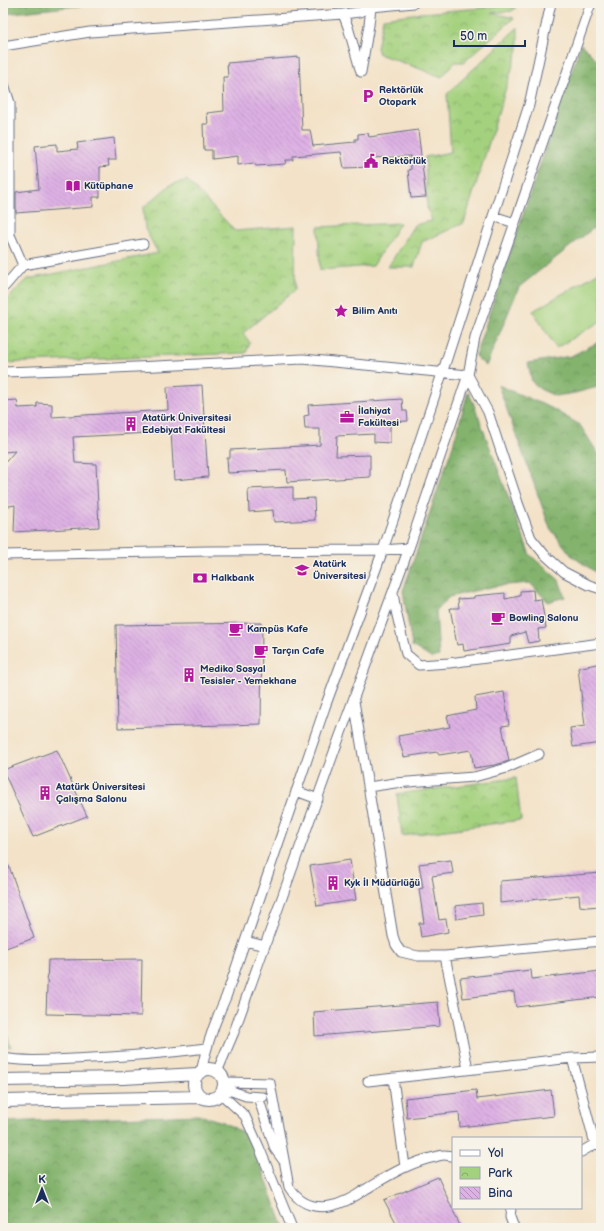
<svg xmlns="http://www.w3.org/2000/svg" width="604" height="1231" viewBox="0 0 604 1231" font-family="'Balsamiq Sans',sans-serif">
<defs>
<pattern id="grass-tufts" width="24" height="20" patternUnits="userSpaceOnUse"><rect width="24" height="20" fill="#a4d17e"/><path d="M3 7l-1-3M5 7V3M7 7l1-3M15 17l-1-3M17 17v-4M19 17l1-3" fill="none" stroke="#85aa6a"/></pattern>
<pattern id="forest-crowns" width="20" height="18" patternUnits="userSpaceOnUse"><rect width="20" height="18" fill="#83b36d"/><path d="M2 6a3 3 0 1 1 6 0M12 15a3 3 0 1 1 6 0" fill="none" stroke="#6a925d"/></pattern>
<pattern id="park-crowns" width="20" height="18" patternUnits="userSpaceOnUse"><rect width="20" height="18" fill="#a4d17e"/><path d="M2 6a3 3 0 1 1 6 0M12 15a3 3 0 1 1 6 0" fill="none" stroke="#85aa6a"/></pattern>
<pattern id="building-back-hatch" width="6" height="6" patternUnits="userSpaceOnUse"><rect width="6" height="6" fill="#deb1e4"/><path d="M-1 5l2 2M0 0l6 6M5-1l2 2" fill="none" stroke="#b390bc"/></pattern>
</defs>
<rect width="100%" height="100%" fill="#f7f3e8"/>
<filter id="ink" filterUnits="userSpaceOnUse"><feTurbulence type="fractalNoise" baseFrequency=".025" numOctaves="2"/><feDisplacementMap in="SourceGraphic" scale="8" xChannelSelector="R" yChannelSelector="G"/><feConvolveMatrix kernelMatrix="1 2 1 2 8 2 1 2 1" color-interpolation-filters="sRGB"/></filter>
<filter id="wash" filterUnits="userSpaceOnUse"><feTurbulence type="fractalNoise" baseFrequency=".012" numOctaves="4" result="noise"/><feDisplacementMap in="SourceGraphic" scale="16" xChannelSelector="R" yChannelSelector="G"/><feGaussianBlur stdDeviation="0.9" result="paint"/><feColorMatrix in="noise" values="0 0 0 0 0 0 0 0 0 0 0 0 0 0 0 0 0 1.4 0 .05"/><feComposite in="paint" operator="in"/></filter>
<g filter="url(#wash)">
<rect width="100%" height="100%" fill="#f3e2c7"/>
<!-- grass -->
<path fill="url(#grass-tufts)" stroke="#60806e" d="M400 223 373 266 320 270 318 227Z"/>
<!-- forest -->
<path fill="url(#forest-crowns)" stroke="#4f7166" d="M3 3H96L95 4 3 14Z
M581 44 601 64V222L519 287 486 366 475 356Z
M601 341V386L575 393 555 396 540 389 532 382 528 363 571 356Z
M498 385 551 408 580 425 599 455 601 458V576L572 556 550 528Z
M468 392 473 402 530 555 559 580 565 597 548 602 530 583 495 586 449 597 436 611 439 656 431 658 412 646 403 591 453 445Z
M3 1020 11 1047 3 1046Z
M199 1115 223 1122 242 1132 255 1150 284 1228H3V1122Z"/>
<!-- park -->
<path fill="url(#park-crowns)" stroke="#60806e" d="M505 6 516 8 512 11 492 13 514 18 464 62H455L442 77 379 54 377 48 383 18 421 13Z
M518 27V49L464 223 422 242 414 267H388L414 225 432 221 427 208 425 157 451 152 447 94Z
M187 180 235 231 296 226 295 290 243 333 250 343 246 353 4 363 5 301 28 279 158 253 145 229 143 208 170 185Z
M516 778 521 820 402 836 397 794Z"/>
<!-- garden -->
<path fill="#a4d17e" stroke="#60806e" d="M601 271V321L556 348 533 311Z"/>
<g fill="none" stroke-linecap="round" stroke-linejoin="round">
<!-- canal -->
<path stroke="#7cb5ec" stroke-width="10" d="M600 28 601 29"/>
</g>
<g id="blocks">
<!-- building -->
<path fill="url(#building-back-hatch)" d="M299 57 302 130H310L313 146 355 142V139H358V134L368 133 369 137 418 130 426 197 411 198 408 170 411 169 410 156 372 158V167L344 168 341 152 293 156V160H286L285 164 256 166 254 163 238 165V156L212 159V150H204L203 124H208L207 113 224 111 223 77H228L227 63Z
M114 138 116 160H108L109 166 100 167V197H93V207L16 213V192L39 189 35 146 57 144V151L78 149 77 143Z
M202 385 208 477 174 480 171 432 73 437 75 463 96 464 99 527 14 532 15 505 3 507V465L15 451 3 452V401L17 400 18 408 37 407V403L52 404V417L168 410 167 387Z
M402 399 403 411H407L408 421 390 422V443L374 442V434L337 436 336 456 370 455V477L287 482 286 470 228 473 227 458H230V450L320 445V429H305L304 416 309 415 308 405Z
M293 487V499L314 498 315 520 274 522 273 510 249 512 248 489Z
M533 590 534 600 541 599 546 628 538 629 539 641 528 643 525 632 511 636V644L464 651 463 644 457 645 450 608H459L458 599 474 598V596L505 593V599L520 596V591Z
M262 623 261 724 118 728 116 625Z
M601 663V743L573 747 570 728 585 726 578 668Z
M504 692 509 725 502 726 509 761 495 765 474 768 471 750 439 755 437 752 404 757 398 736 450 727 447 716 476 710 475 697Z
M57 750 87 816 33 837 3 770Z
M350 860 356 900 317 906 310 866Z
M451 860 453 873 432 876 439 920 446 919 448 932 421 937 419 923H424L419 889 423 888 419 864Z
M9 866 34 938 3 949V868Z
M601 873V893H599L601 906 587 907 580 906 579 895 500 903V881Z
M482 903 483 915 456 919 455 906Z
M142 959 141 1016 46 1014 48 960Z
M531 970 532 979 601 971V997L516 1007 514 992 463 998 460 978Z
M438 1002 440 1026 315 1036 314 1012Z
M476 1090 477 1099 551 1090 554 1116 460 1127 459 1112 407 1118 405 1098Z
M438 1177 461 1228H399L384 1200Z"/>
</g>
</g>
<g filter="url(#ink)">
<use href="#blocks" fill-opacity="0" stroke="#676e83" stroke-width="1"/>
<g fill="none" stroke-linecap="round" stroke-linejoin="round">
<defs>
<path id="street" d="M343 14 348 27 360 69
M3 46 90 32 343 14 360 12 371 7 386 3
M361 72 369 25 371 7 414 3
M3 81 10 103V235L23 265
M493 216 515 223
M3 286H5L23 265 143 244
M3 372 94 369 303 359 468 375 488 412 518 503 531 538 544 554 564 572 589 585 601 589
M3 555 208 551 383 550 409 548
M393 593 396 611 406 654 419 665 449 663 601 643
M354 701 393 936 396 945 401 952 418 956H445L601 941
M368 787 395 783 474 777 507 768 539 754
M296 791 318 799
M245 941 265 946
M445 956 468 1069
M3 1058C26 1062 49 1060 73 1059 118 1057 162 1054 206 1048
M572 1058 595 1144
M201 1072C207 1043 214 1023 226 997L325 707 383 550 438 386 529 105 551 3
M217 1072 234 1032 334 752 409 548 468 375 475 338 591 3
M393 1078 405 1167
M368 1081 572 1058 601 1057
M223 1082 270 1083 289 1187C298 1202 312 1209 330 1206 342 1204 356 1196 366 1189 388 1176 410 1162 435 1157 438 1156 441 1155 444 1155 447 1155 450 1156 453 1156
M223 1088 246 1096 263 1097
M220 1093 245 1116 259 1147 292 1228
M258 1097 275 1149 283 1160
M581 1152 595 1144 600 1145
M511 1208 510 1217 514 1228"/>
<path id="secondary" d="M194 1084a15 15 0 1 1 30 0a15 15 0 1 1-30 0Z
M3 1080 123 1078 198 1074
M3 1101 201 1097"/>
</defs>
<!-- street casing -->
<use href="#street" stroke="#676e83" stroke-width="11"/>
<!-- secondary casing -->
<use href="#secondary" stroke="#676e83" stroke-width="14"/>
<!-- street -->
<use href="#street" stroke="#fff" stroke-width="9"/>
<!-- secondary -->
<use href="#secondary" stroke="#fff" stroke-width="12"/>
</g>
</g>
<!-- icons -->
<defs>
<symbol id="parking-bare" viewBox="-9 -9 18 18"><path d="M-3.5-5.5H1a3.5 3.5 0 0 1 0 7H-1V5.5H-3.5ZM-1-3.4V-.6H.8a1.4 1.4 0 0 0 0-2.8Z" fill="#b5179e" stroke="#f7f3e8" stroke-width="2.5" paint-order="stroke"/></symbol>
<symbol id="civic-bare" viewBox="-9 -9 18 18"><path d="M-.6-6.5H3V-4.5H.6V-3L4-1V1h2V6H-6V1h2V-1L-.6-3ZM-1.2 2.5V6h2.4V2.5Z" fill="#b5179e" stroke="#f7f3e8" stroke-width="2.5" paint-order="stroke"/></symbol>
<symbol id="library-bare" viewBox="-9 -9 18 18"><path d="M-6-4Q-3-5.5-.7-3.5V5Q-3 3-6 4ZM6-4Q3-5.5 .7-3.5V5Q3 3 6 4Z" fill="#b5179e" stroke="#f7f3e8" stroke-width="2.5" paint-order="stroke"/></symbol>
<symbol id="sight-bare" viewBox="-9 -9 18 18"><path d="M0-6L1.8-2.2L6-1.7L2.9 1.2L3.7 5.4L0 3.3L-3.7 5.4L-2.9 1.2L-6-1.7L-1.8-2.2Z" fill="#b5179e" stroke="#f7f3e8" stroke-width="2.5" paint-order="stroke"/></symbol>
<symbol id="office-bare" viewBox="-9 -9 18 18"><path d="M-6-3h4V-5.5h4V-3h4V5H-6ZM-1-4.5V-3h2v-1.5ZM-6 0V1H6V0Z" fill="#b5179e" stroke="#f7f3e8" stroke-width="2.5" paint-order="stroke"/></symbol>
<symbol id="building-bare" viewBox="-9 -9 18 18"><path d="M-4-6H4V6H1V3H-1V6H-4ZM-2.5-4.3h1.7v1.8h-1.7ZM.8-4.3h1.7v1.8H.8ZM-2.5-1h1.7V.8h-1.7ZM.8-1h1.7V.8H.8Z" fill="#b5179e" stroke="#f7f3e8" stroke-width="2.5" paint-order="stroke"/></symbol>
<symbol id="university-bare" viewBox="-9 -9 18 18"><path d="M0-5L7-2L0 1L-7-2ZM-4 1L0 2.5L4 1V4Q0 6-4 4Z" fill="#b5179e" stroke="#f7f3e8" stroke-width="2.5" paint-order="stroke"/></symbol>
<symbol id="bank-bare" viewBox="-9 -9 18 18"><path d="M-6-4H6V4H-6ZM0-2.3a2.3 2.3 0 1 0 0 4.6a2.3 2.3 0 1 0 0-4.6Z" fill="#b5179e" stroke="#f7f3e8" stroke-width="2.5" paint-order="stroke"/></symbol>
<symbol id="cafe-bare" viewBox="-9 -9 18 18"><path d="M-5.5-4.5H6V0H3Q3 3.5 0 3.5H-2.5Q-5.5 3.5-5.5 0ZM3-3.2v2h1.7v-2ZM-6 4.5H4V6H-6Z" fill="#b5179e" stroke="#f7f3e8" stroke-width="2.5" paint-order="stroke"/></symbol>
</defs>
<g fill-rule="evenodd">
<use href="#parking-bare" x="358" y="86" width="20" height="20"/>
<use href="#civic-bare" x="361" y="151" width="20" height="20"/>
<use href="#library-bare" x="63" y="176" width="20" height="20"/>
<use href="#sight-bare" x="331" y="301" width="20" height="20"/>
<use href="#office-bare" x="337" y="407" width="20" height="20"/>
<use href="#building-bare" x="121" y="414" width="20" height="20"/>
<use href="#university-bare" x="292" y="560" width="20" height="20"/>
<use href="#bank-bare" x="190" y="568" width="20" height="20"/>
<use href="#cafe-bare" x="488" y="608" width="20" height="20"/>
<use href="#cafe-bare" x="226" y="619" width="20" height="20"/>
<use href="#cafe-bare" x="251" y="641" width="20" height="20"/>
<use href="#building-bare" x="179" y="665" width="20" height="20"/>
<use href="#building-bare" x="35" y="783" width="20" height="20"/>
<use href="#building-bare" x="323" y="873" width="20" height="20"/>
</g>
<g text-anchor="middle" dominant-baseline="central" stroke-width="3" stroke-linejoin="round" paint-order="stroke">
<!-- poi labels -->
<g font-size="10" font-weight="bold" fill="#1b2f5e" stroke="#f7f3e8" text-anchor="start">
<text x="379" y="90">Rektörlük<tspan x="379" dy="12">Otopark</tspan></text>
<text x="382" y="161">Rektörlük</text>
<text x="84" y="186">Kütüphane</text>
<text x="352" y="311">Bilim Anıtı</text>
<text x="358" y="411">İlahiyat<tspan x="358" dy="12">Fakültesi</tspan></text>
<text x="142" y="418">Atatürk Üniversitesi<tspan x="142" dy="12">Edebiyat Fakültesi</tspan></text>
<text x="313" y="564">Atatürk<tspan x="313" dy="12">Üniversitesi</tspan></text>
<text x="211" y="578">Halkbank</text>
<text x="509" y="618">Bowling Salonu</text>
<text x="247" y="629">Kampüs Kafe</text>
<text x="272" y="651">Tarçın Cafe</text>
<text x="200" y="669">Mediko Sosyal<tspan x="200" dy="12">Tesisler - Yemekhane</tspan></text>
<text x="56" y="787">Atatürk Üniversitesi<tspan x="56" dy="12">Çalışma Salonu</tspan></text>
<text x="344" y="883">Kyk İl Müdürlüğü</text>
</g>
</g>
<!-- margin -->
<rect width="604" height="1231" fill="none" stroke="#f7f3e8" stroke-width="16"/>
<!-- legend -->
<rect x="452" y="1137" width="130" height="72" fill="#f7f3e8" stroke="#9fa5b1"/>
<rect x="460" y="1150" width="20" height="6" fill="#ffffff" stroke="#9fa5b1"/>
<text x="488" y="1157" font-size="12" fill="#1b2f5e">Yol</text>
<rect x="460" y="1167" width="20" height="12" fill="url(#park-crowns)" stroke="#9fa5b1"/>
<text x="488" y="1177" font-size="12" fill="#1b2f5e">Park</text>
<rect x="460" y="1187" width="20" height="12" fill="url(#building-back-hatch)" stroke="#9fa5b1"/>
<text x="488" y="1197" font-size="12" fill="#1b2f5e">Bina</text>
<!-- north arrow -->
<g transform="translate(42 1189)" stroke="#f7f3e8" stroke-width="3" paint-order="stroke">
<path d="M0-3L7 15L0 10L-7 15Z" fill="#1b2f5e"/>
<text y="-6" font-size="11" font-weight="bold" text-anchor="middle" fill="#1b2f5e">K</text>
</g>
<!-- scale -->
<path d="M454 40v6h71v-6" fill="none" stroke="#1b2f5e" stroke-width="2"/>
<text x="460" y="40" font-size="12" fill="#1b2f5e" stroke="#f7f3e8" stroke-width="3" paint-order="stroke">50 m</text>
</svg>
